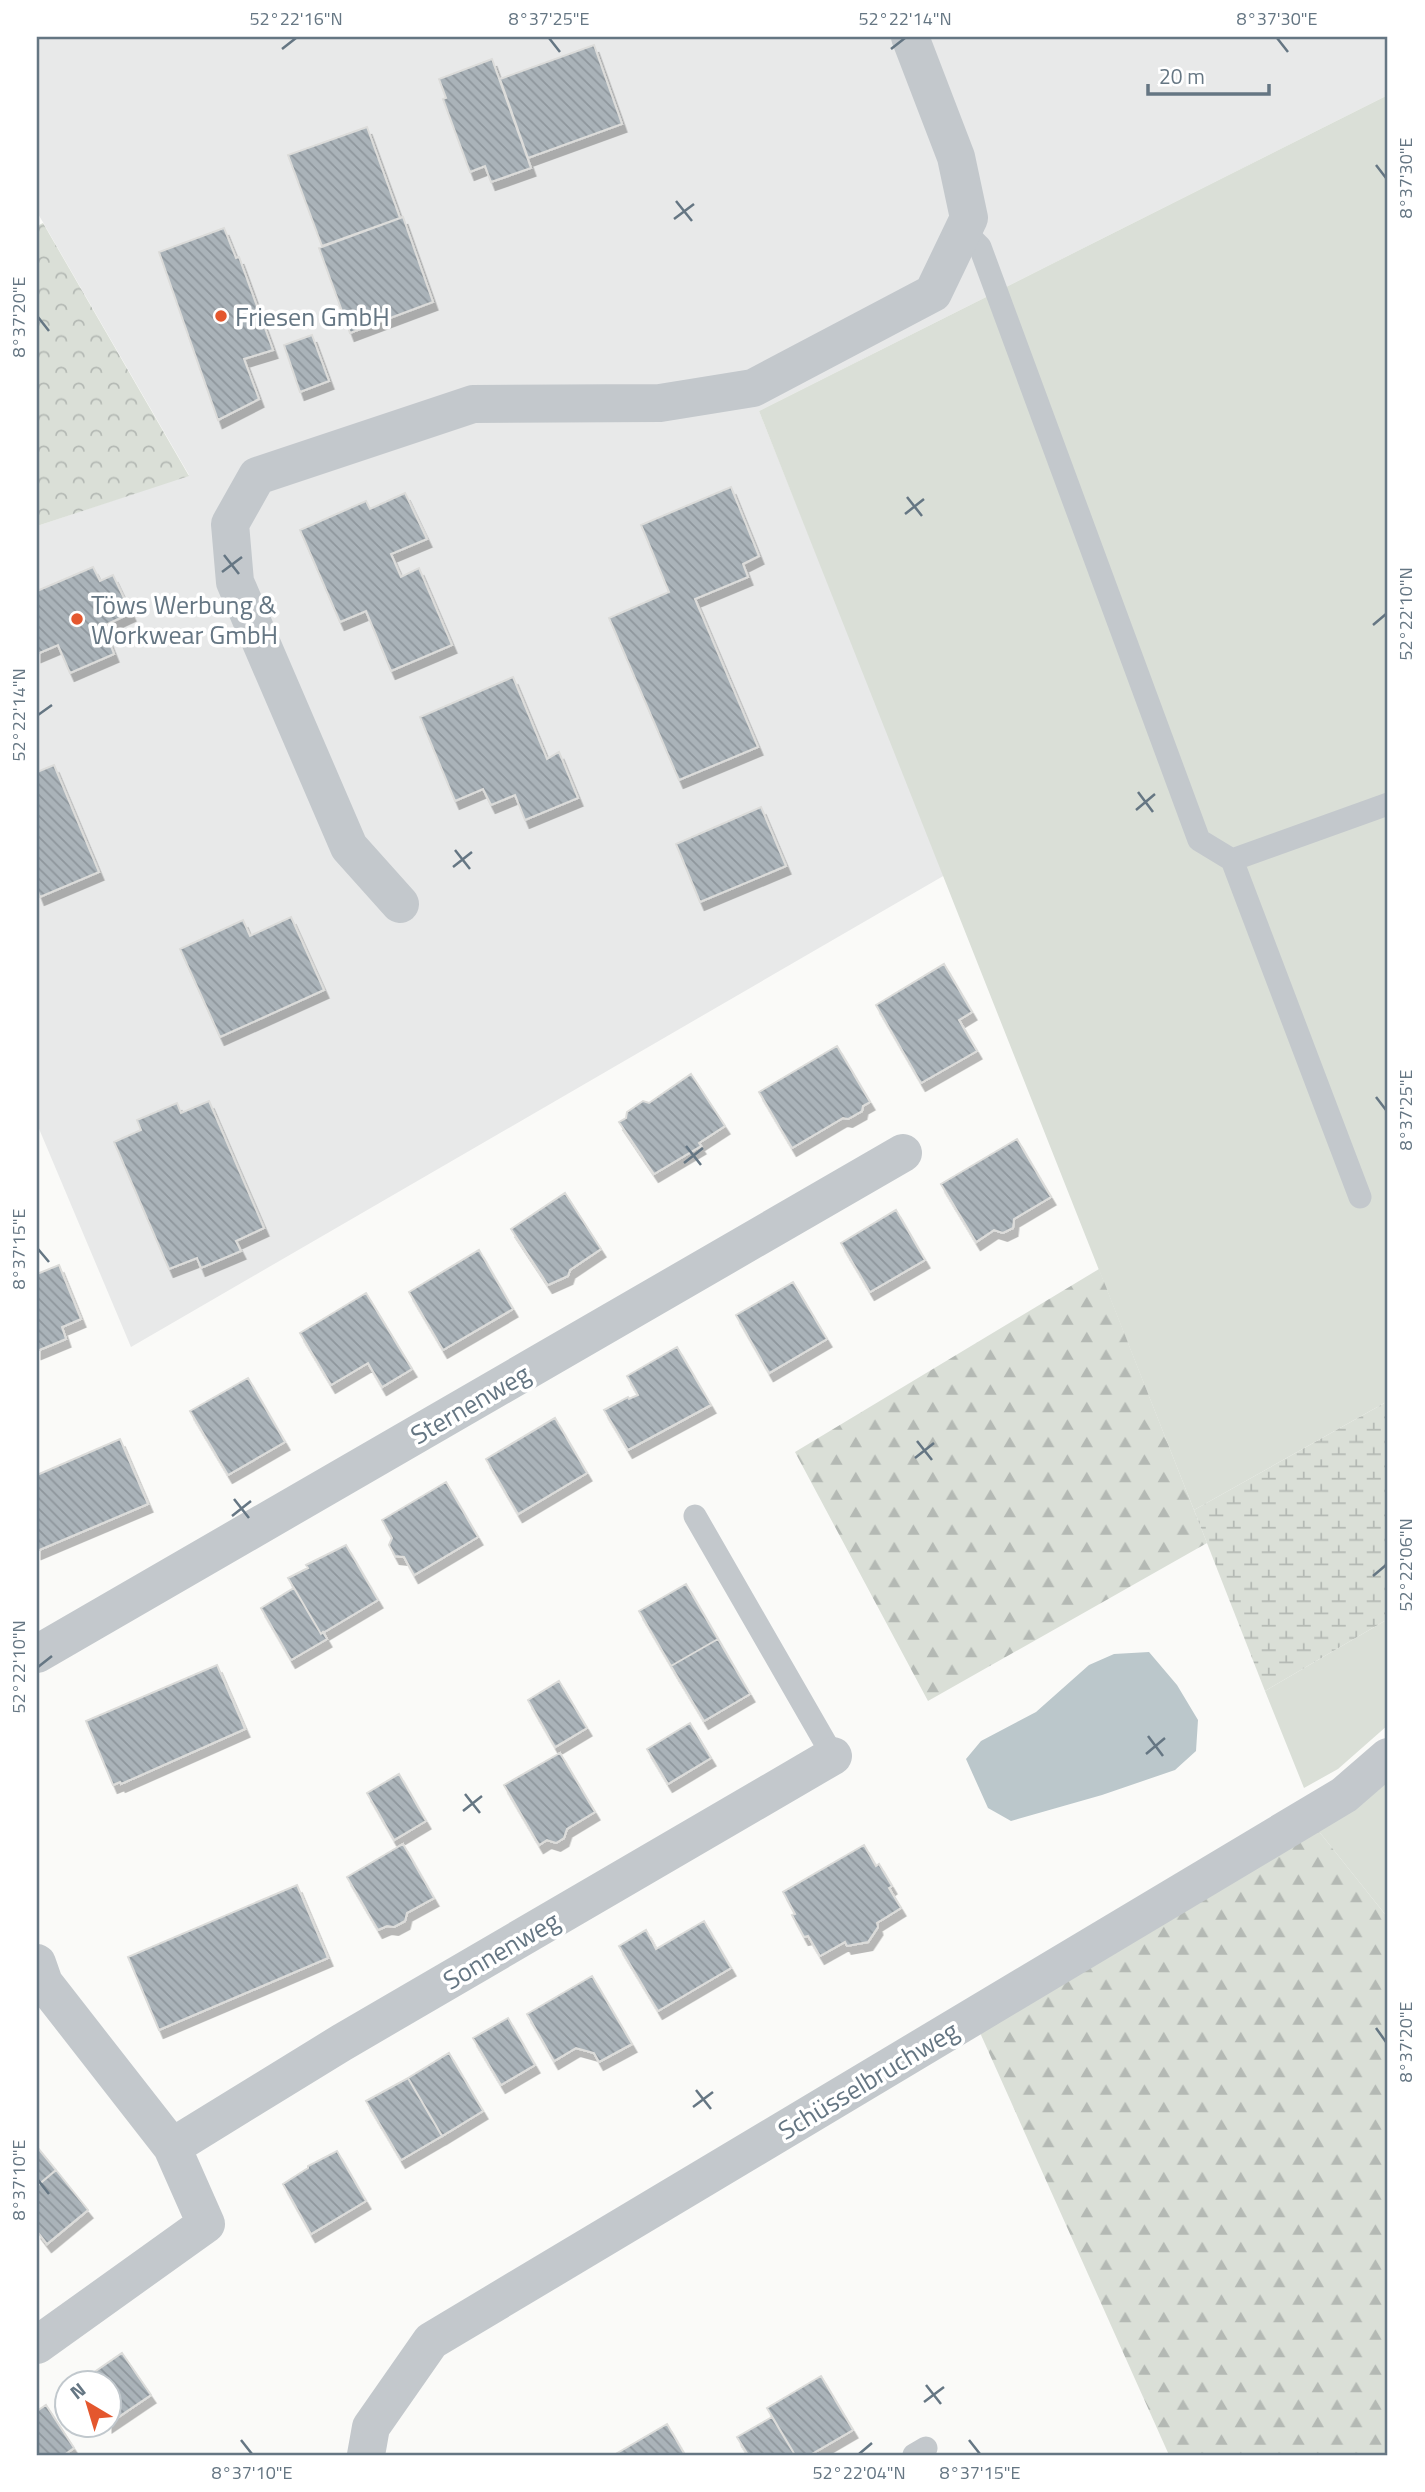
<svg xmlns="http://www.w3.org/2000/svg" width="1425" height="2492" viewBox="0 0 1425 2492" font-family="'Titillium Web',sans-serif">
<defs>
<pattern id="forest-firs" width="22" height="20" patternUnits="userSpaceOnUse" patternTransform="scale(1.75)"><rect width="22" height="20" fill="#dadfd7"/><path d="M5 1l3.5 6h-7zM16 11l3.5 6h-7z" fill="#b4b9b4"/></pattern>
<pattern id="wetland-marsh" width="20" height="14" patternUnits="userSpaceOnUse" patternTransform="scale(1.75)"><rect width="20" height="14" fill="#dadfd7"/><path d="M1 5h8M5 5V1M11 12h8M15 12V8" fill="none" stroke="#b4b9b4"/></pattern>
<pattern id="park-crowns" width="20" height="18" patternUnits="userSpaceOnUse" patternTransform="scale(1.75)"><rect width="20" height="18" fill="#dadfd7"/><path d="M2 6a3 3 0 1 1 6 0M12 15a3 3 0 1 1 6 0" fill="none" stroke="#b4b9b4"/></pattern>
<pattern id="building-back-hatch" width="6" height="6" patternUnits="userSpaceOnUse" patternTransform="scale(1.75)"><rect width="6" height="6" fill="#aab3b9"/><path d="M-1 5l2 2M0 0l6 6M5-1l2 2" fill="none" stroke="#8e969c"/></pattern>
<filter id="shadow"><feDropShadow dx="4.5" dy="8" stdDeviation="0" flood-color="#0004"/></filter>
</defs>
<rect width="100%" height="100%" fill="#fafaf8"/>
<!-- built -->
<path fill="#e8e9e9" d="M37 37H1388V95L759 411 945 875 131 1347 37 1124V526L189 475 37 212Z"/>
<!-- grass -->
<path fill="#dadfd7" d="M1388 95V1401L1194 1510 759 411Z
M1388 1619V1725L1338 1769 1304 1788 1265 1691Z
M1388 1774V1918L1313 1824Z"/>
<!-- forest -->
<path fill="url(#forest-firs)" d="M1099 1269 1207 1543 928 1701 795 1452Z
M1313 1824 1388 1918V2455H1169L977 2026Z"/>
<!-- wetland -->
<path fill="url(#wetland-marsh)" d="M1388 1401V1619L1265 1691 1194 1510Z"/>
<!-- park -->
<path fill="url(#park-crowns)" d="M43 223 189 476 37 526V226Z"/>
<!-- water -->
<path fill="#bbc7cb" d="M1149 1652 1177 1685 1198 1720 1196 1751 1175 1770 1102 1795 1011 1821 988 1808 966 1759 981 1741 1036 1712 1089 1665 1114 1654Z"/>
<!-- building -->
<path fill="url(#building-back-hatch)" stroke="#dcdcda" stroke-width="2" filter="url(#shadow)" d="M594 45 622 124 528 158 500 79Z
M492 59 531 168 491 182 485 166 470 172 443 99 446 98 439 79Z
M367 127 400 218 322 246 288 155Z
M403 217 433 302 350 333 319 248Z
M224 228 236 258 239 257 273 350 244 359 259 399 218 420 159 252Z
M312 335 329 381 300 392 284 345Z
M731 487 759 556 743 564 748 577 695 599 758 747 679 780 609 618 669 592 641 525Z
M405 493 427 539 391 554 401 577 419 568 452 645 391 671 366 611 340 622 300 530 366 501 370 509Z
M93 567 100 581 113 575 131 613 103 626 114 654 70 673 58 645 37 654V591Z
M513 677 547 759 559 752 578 798 525 820 515 795 491 805 483 789 455 801 420 717Z
M54 765 99 872 40 897 37 889V772Z
M761 807 786 866 700 902 676 844Z
M291 917 324 990 220 1037 180 949 243 920 250 936Z
M944 964 972 1012 959 1020 977 1051 921 1083 876 1005Z
M837 1046 870 1102 863 1106 862 1111 848 1119 843 1118 792 1148 759 1092Z
M691 1074 725 1126 699 1143 701 1146 654 1174 619 1122 626 1118 627 1112 643 1101 649 1103Z
M209 1101 264 1228 236 1241 241 1251 201 1268 197 1258 169 1269 114 1142 141 1130 137 1120 177 1103 181 1113Z
M1017 1139 1051 1197 1014 1219 1013 1228 1003 1233 994 1230 976 1242 941 1184Z
M565 1193 601 1249 570 1270 568 1276 548 1285 511 1229Z
M896 1210 925 1260 870 1292 841 1243Z
M479 1250 513 1309 443 1350 409 1292Z
M59 1265 81 1319 62 1327 66 1339 37 1351V1274Z
M793 1282 827 1339 769 1373 736 1315Z
M366 1293 412 1369 382 1387 368 1363 331 1385 300 1333Z
M677 1347 711 1405 628 1450 604 1410 628 1397 629 1399 638 1395 627 1376Z
M248 1378 285 1442 228 1475 190 1411Z
M555 1418 587 1473 518 1514 486 1459Z
M120 1439 148 1504 37 1551V1475Z
M446 1482 478 1537 414 1575 404 1557 395 1556 389 1545 392 1538 382 1520Z
M346 1545 378 1600 321 1634 288 1578 308 1568 306 1565Z
M686 1584 718 1639 671 1666 639 1611Z
M294 1588 321 1634 323 1632 327 1639 291 1660 261 1608Z
M718 1639 750 1694 704 1721 671 1666Z
M217 1665 245 1729 121 1784 120 1782 113 1785 86 1721Z
M559 1681 587 1728 555 1747 528 1700Z
M690 1723 711 1758 668 1784 647 1749Z
M560 1753 595 1812 567 1829 564 1838 556 1843 547 1840 539 1845 504 1785Z
M399 1774 426 1821 394 1840 367 1793Z
M403 1844 434 1898 407 1913 405 1921 394 1927 387 1926 378 1930 347 1877Z
M864 1845 876 1866 879 1864 892 1886 889 1888 901 1908 877 1923 878 1927 868 1942 847 1946 845 1942 820 1956 808 1936 804 1937 792 1915 795 1914 783 1892Z
M297 1885 328 1958 159 2030 128 1957Z
M704 1921 731 1968 658 2011 619 1946 646 1930 656 1949Z
M592 1976 632 2044 599 2062 594 2053 576 2048 554 2061 527 2014Z
M508 2018 535 2065 501 2085 473 2038Z
M449 2053 483 2111 442 2136 408 2078Z
M408 2078 442 2136 401 2160 366 2101Z
M37 2147 56 2170 37 2186Z
M337 2151 366 2201 311 2234 283 2184 308 2168V2166Z
M56 2170 88 2210 47 2244 37 2231V2186Z
M122 2353 151 2395 108 2424V2384L80 2382Z
M821 2376 853 2430 810 2455H795L767 2408Z
M46 2405 74 2448 64 2455H37V2411Z
M772 2417 795 2455H748L737 2437Z
M667 2424 685 2455H614Z"/>
<g fill="none" stroke-linecap="round" stroke-linejoin="round">
<!-- service -->
<path stroke="#c3c8cc" stroke-width="23" d="M963 230 980 247 1199 840 1232 860 1388 804
M1232 860 1360 1197
M695 1516 833 1756
M914 2455 926 2448"/>
<!-- minor -->
<path stroke="#c3c8cc" stroke-width="38" d="M400 904 349 847 235 582 230 524 257 476 473 404 660 403 753 388 933 293 969 218 956 157 910 37
M37 1654 903 1153
M37 1963 44 1983 172 2147 206 2224 37 2345
M172 2147 341 2043 833 1756
M366 2455 371 2427 431 2341 1344 1795 1388 1757"/>
</g>
<!-- ticks -->
<path fill="none" stroke="#657683" stroke-width="2.5" d="M549 38 560 52M1277 38 1288 52M282 49 296 38M891 49 905 38M1376 165 1386 178M676 201 692 221M674 219 694 204M38 317 49 331M907 497 922 516M905 514 924 499M224 555 239 574M222 572 242 557M1373 625 1386 614M38 715 52 705M1138 792 1153 812M1136 810 1155 794M455 850 470 869M453 867 472 852M1376 1097 1386 1110M686 1146 701 1165M684 1163 703 1148M38 1249 49 1262M917 1441 932 1460M915 1458 934 1443M234 1499 249 1518M232 1516 251 1501M1373 1576 1386 1565M38 1667 52 1656M1148 1736 1163 1756M1146 1754 1165 1738M465 1794 480 1813M463 1811 482 1796M1376 2028 1386 2042M696 2090 711 2109M693 2107 713 2092M38 2180 49 2194M926 2385 941 2404M924 2402 944 2387M241 2440 252 2454M969 2440 980 2454M859 2454 872 2443"/>
<!-- markers -->
<g fill="#e4572e" stroke="#fff" stroke-width="2.5">
<circle cx="221" cy="316" r="7"/>
<circle cx="77" cy="619" r="7"/>
</g>
<g text-anchor="middle" dominant-baseline="central" stroke-width="7" stroke-linejoin="round" paint-order="stroke">
<!-- poi labels -->
<g font-size="26" fill="#657683" stroke="#fff" text-anchor="start">
<text x="235" y="316">Friesen GmbH</text>
<text x="91" y="604">Töws Werbung &amp;<tspan x="91" dy="30">Workwear GmbH</tspan></text>
</g>
<!-- street labels -->
<g font-size="26" fill="#657683" stroke="#fff">
<text transform="translate(470 1404) rotate(-30)">Sternenweg</text>
<text transform="translate(501 1950) rotate(-30)">Sonnenweg</text>
<text transform="translate(868 2080) rotate(-31)">Schüsselbruchweg</text>
</g>
</g>
<!-- border -->
<rect width="1425" height="2492" fill="none" stroke="#ffffff" stroke-width="77"/>
<!-- north arrow -->
<g transform="translate(88 2404) rotate(322)"><circle r="33" fill="#ffffff" stroke="#c1c8cd" stroke-width="2"/>
<path d="M0-5L12 26L0 18L-12 26Z" fill="#e4572e"/>
<text y="-10" font-size="19" font-weight="bold" text-anchor="middle" fill="#657683">N</text>
</g>
<!-- scale -->
<path d="M1148 84v10h121v-10" fill="none" stroke="#657683" stroke-width="3.5"/>
<text x="1159" y="84" font-size="21" fill="#657683" stroke="#ffffff" stroke-width="5" paint-order="stroke">20 m</text>
<rect x="38" y="38" width="1348" height="2416" fill="none" stroke="#657683" stroke-width="2.5"/>
<g font-size="18" text-anchor="middle" fill="#657683">
<text x="296" y="25">52°22'16"N</text>
<text x="549" y="25">8°37'25"E</text>
<text x="905" y="25">52°22'14"N</text>
<text x="1277" y="25">8°37'30"E</text>
<text transform="translate(1406 178) rotate(-90)" y="6">8°37'30"E</text>
<text transform="translate(19 317) rotate(-90)" y="6">8°37'20"E</text>
<text transform="translate(1406 614) rotate(-90)" y="6">52°22'10"N</text>
<text transform="translate(19 715) rotate(-90)" y="6">52°22'14"N</text>
<text transform="translate(1406 1110) rotate(-90)" y="6">8°37'25"E</text>
<text transform="translate(19 1249) rotate(-90)" y="6">8°37'15"E</text>
<text transform="translate(1406 1565) rotate(-90)" y="6">52°22'06"N</text>
<text transform="translate(19 1667) rotate(-90)" y="6">52°22'10"N</text>
<text transform="translate(1406 2042) rotate(-90)" y="6">8°37'20"E</text>
<text transform="translate(19 2180) rotate(-90)" y="6">8°37'10"E</text>
<text x="252" y="2479">8°37'10"E</text>
<text x="859" y="2479">52°22'04"N</text>
<text x="980" y="2479">8°37'15"E</text>
</g>
</svg>
